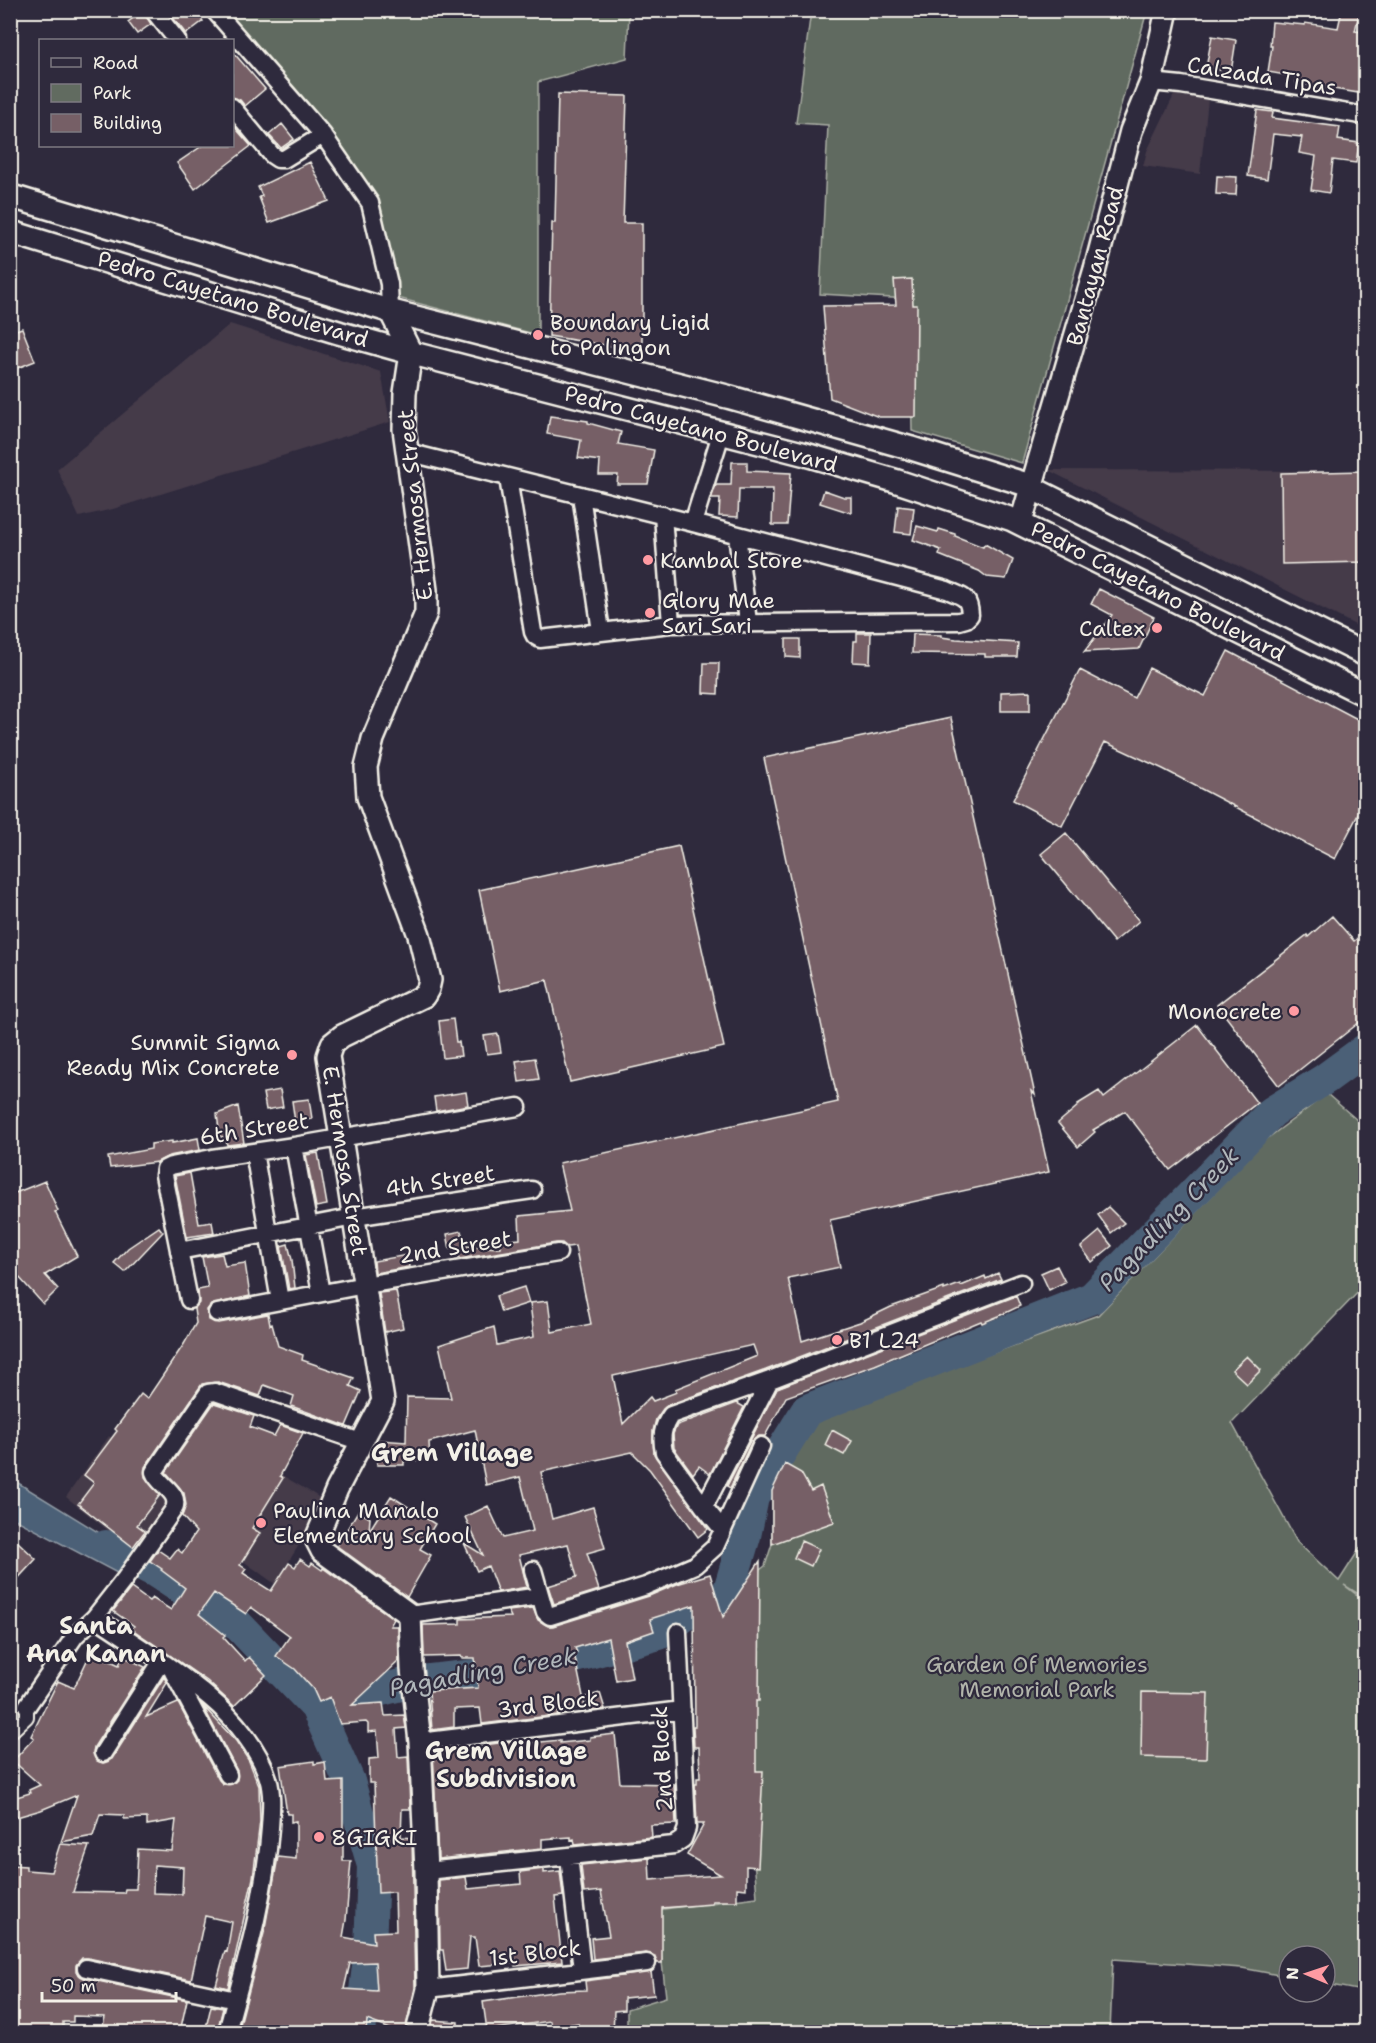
<svg xmlns="http://www.w3.org/2000/svg" width="1376" height="2043" viewBox="0 0 1376 2043" font-family="'Shantell Sans',sans-serif">
<rect width="100%" height="100%" fill="#2f2a3d"/>
<filter id="ink" filterUnits="userSpaceOnUse"><feTurbulence type="fractalNoise" baseFrequency=".0167" numOctaves="2"/><feDisplacementMap in="SourceGraphic" scale="12" xChannelSelector="R" yChannelSelector="G"/><feConvolveMatrix kernelMatrix="1 2 1 2 8 2 1 2 1" color-interpolation-filters="sRGB"/></filter>
<g filter="url(#ink)">
<!-- built -->
<path fill="#443a49" d="M1174 95 1208 100 1200 174 1143 166 1147 151Z
M230 324 381 372 390 422 113 509 79 517 57 469Z
M1048 470 1365 471V630Z
M109 1436 151 1469 170 1500 135 1552 66 1497Z
M250 1456 322 1499 318 1514 275 1584 203 1532Z"/>
<!-- green -->
<path fill="#616b60" stroke="#aaaea4" stroke-width="1.5" d="M223 11H629L627 58 538 82V335L398 298 374 193 301 101Z
M811 11H1147L1022 463 912 431 910 299 820 294 828 125 796 123Z
M1327 1094 1365 1127V1285L1232 1423 1297 1542 1339 1581 1364 1542 1365 1543V1598L1344 1585 1366 1602V1983L1362 1991 1325 1984V1956H1289V1977L1242 1968 1113 1959 1110 2032H627V2009L666 1997 656 1910 757 1897 734 1599 749 1578 765 1566 772 1544V1491L785 1464 821 1415 1098 1315 1264 1141Z"/>
<!-- water -->
<path fill="#4c6077" stroke="#8f9aa4" stroke-width="1.5" d="M10 1478 132 1553 119 1574 11 1517Z"/>
<g fill="none" stroke-linecap="round" stroke-linejoin="round">
<!-- river -->
<path stroke="#4c6077" stroke-width="32" d="M106 1546 156 1572 239 1626 316 1707 349 1781 373 1866 370 1950 360 2032
M316 1707 412 1682 530 1669 659 1634 692 1610 726 1600 745 1536 753 1497 807 1410 1092 1298 1272 1112 1325 1079 1366 1049"/>
</g>
<!-- building -->
<path fill="#765f66" stroke="#f4f1e8" stroke-width="1.5" fill-rule="evenodd" d="M167 10H195L203 21 186 34Z
M1342 10H1360L1355 31 1365 32V94L1296 83 1297 77 1268 72 1272 46H1270L1272 22 1305 25V23L1338 28Z
M143 11 151 24 137 34 128 22Z
M1212 36 1236 40 1231 72 1206 68Z
M232 51 265 89 245 106 240 100 232 97Z
M558 94 627 96 623 223H642V351L549 336 552 223H555Z
M1257 110 1273 112 1272 118 1340 127 1338 140 1359 143 1356 163 1333 160 1329 193 1311 190 1316 156 1299 153 1302 137 1273 134 1267 179 1248 176Z
M232 124 251 146 195 189 177 163 202 146H232Z
M282 124 294 139 281 148 269 135Z
M310 162 329 201 269 223 259 197 262 196 258 187Z
M1217 176 1237 177 1236 195 1216 194Z
M912 279 913 305H917L916 417H879L830 398 823 306 896 305 894 280Z
M22 328 35 361 10 371V332Z
M550 416 588 421V423L621 432 618 444 654 450 648 484H617L618 475H599L600 461 578 458 581 440 547 434Z
M732 462H747V471L791 473 787 525H772L773 489H739L738 517 719 516 720 499H711L716 485H731Z
M1365 471V562L1282 564 1281 473Z
M824 490 844 497H851V513L820 503Z
M898 506 914 508 911 534 895 532Z
M917 526 938 532 939 529 955 534V536L983 547 985 544 1013 560 1006 579 987 577 979 571 939 555 941 550 913 540Z
M1099 589 1154 617 1139 649 1084 652 1112 615 1091 604Z
M857 633H871L870 663 853 662 854 641H857Z
M913 634 941 635V637L956 639 1018 643 1017 657H985V654L912 653Z
M786 639H800V658L786 657Z
M1228 651 1365 723V801L1335 859 1163 769 1105 742 1062 826 1013 800 1080 670 1134 698 1149 668 1205 696Z
M704 663H719L718 694 703 693Z
M1030 691V711H1001V692Z
M951 718 1035 1095 1031 1091 1049 1172 830 1220 840 1267 788 1278 802 1341 860 1322 891 1307 944 1288V1290L960 1284 961 1286 985 1276 986 1279 998 1273 1001 1279 766 1370 668 1405 663 1409 656 1419 653 1431 654 1454 708 1529 698 1537 650 1470 632 1452 541 1472 552 1519 593 1507 605 1548 587 1553 599 1590 554 1604 548 1586 577 1577 568 1544 519 1555 527 1587 498 1592 488 1566 477 1571 464 1543 483 1555 465 1517 488 1506 503 1538 533 1531 520 1477 486 1485 475 1430 429 1442 430 1460 404 1461V1465H377L380 1440 406 1442 407 1397 451 1398 439 1345 494 1327 497 1345 534 1337 530 1303 548 1301 552 1332 591 1324 575 1246 567 1247 562 1243H556L459 1259V1248L450 1249 447 1234 461 1231 466 1246 501 1248V1241L520 1239 519 1216 570 1211 559 1163 838 1102 764 758ZM753 1345 757 1356 675 1389 677 1392 653 1401 650 1397 623 1424 613 1376Z
M1066 833 1139 921 1114 942 1041 854Z
M679 846 724 1047 570 1082 547 980 500 991 479 890Z
M1332 916 1354 941 1365 932V1018L1279 1086 1217 1005 1307 935 1308 937Z
M453 1019 456 1042H459L461 1056 443 1058 439 1021Z
M1197 1025 1257 1103 1170 1170 1125 1111 1093 1130 1095 1132 1078 1147 1058 1123 1079 1105 1078 1104 1099 1091 1104 1098Z
M498 1034 501 1052 487 1054 484 1036Z
M535 1058 539 1079 519 1082 516 1061Z
M280 1090 283 1107 266 1110 263 1093Z
M466 1092 468 1105 436 1111 434 1097Z
M309 1099 312 1119 295 1122 292 1101Z
M238 1106 244 1143 227 1145 225 1137H220L217 1114Z
M198 1138 200 1150 169 1156 157 1162 110 1168 108 1157 151 1149V1144L172 1141V1143Z
M318 1153 327 1205 316 1207 306 1155Z
M190 1173 199 1224 212 1222 214 1233 187 1237 175 1176Z
M45 1181 58 1211 55 1212 77 1256 45 1275 58 1289 43 1304 10 1267V1195Z
M1108 1207 1124 1223 1111 1233 1098 1215Z
M159 1227 163 1232 125 1272 114 1263 128 1248Z
M1100 1231 1112 1246 1092 1262 1081 1247Z
M288 1244 292 1260 295 1288 289 1289 281 1246Z
M222 1254 225 1266 245 1263 250 1296 211 1305 207 1310 209 1320 219 1323 268 1314 270 1325 272 1324 278 1346 303 1355 302 1360 354 1378 350 1386 361 1391 346 1426 291 1406 294 1396 264 1385 260 1396 218 1382 202 1384 145 1467V1477L160 1495 137 1525 145 1531 133 1547 78 1504 94 1483 84 1475 117 1431 115 1429 141 1394 147 1399 184 1344 196 1323 194 1309 199 1303 198 1290 208 1288 202 1257Z
M407 1255 409 1267 375 1273 374 1261Z
M1057 1266 1065 1282 1049 1290 1041 1273Z
M524 1287 529 1303 501 1312 496 1296Z
M396 1291 403 1328 385 1332 379 1293Z
M1016 1296 1020 1306 999 1316 982 1323 981 1321 875 1365 786 1397 765 1436H759L752 1441 730 1488 727 1486 777 1388Z
M1247 1356 1261 1370 1247 1384 1232 1370Z
M214 1403 254 1416 250 1427 274 1436 280 1425 303 1433 280 1476 283 1478 252 1528 260 1533 240 1565 246 1569 243 1573 271 1591 289 1563 295 1567 300 1559 310 1566 312 1563 322 1570 323 1568 394 1619 390 1626H398L399 1661 352 1705 383 1703 385 1716 404 1715 406 1728 396 1729 398 1757 408 1756 410 1809H402L401 1837 412 1838 415 1988 405 2032H398L367 2020 366 2032H238L264 1933 278 1857 296 1859V1821L291 1822V1814H287L280 1766 314 1761V1764L325 1762 327 1782 343 1781V1861H351L346 1920 343 1937 374 1943 373 1932 396 1931 395 1892 378 1893 374 1783H369V1759L379 1758 377 1731 368 1732V1724L366 1722 340 1724 330 1697 319 1702 313 1689 295 1669 276 1656 290 1636 251 1607 246 1614 214 1593 199 1614 225 1635 223 1637 245 1661 249 1657 266 1675 234 1706 207 1681 132 1629 134 1626 113 1611 131 1588 149 1601 152 1598 171 1610 185 1588 161 1570 162 1569 150 1561 158 1550 170 1558 177 1549 182 1553 196 1532 182 1516 186 1505 184 1493 166 1472ZM375 1962 377 1991 344 1989 350 1963Z
M737 1403 744 1407 710 1474 699 1466 693 1474 674 1448 673 1434 677 1425Z
M832 1430 852 1441 844 1455 825 1445Z
M785 1464 801 1473 811 1491 821 1486 834 1522 772 1544V1491Z
M391 1496 435 1524 420 1549 431 1555 407 1597 337 1546 358 1511 370 1518 369 1531Z
M17 1541 36 1559 10 1587V1548Z
M801 1541 819 1549 811 1566 794 1558Z
M760 1561 759 1701H756V1771H763L758 1867 746 1866V1889L737 1888V1901H712V1904L662 1908V1963H657L655 1956 646 1953 593 1959 591 1938 609 1936 601 1891 584 1893 581 1865 649 1858 650 1880 721 1875 687 1855 704 1824H697L695 1784H697V1778H700L699 1747H694L693 1726H695L694 1605 650 1619 654 1631 625 1641 632 1678 616 1681 608 1638 575 1648 577 1652 574 1653 585 1706 558 1712V1715L482 1724 480 1708 454 1709V1727L432 1730 429 1691 478 1688 475 1658H462L461 1656 424 1657 423 1625 460 1624V1619L511 1617 508 1611 533 1608 538 1620 548 1626H553L649 1596 677 1584 710 1574 723 1617Z
M91 1652 119 1665 123 1656 145 1667 94 1747 93 1753 97 1761 103 1763 112 1759 164 1677 167 1683 146 1717 178 1703 219 1780 223 1784H232L237 1780V1771L203 1706 236 1741 249 1761 259 1786 260 1821 253 1878 228 1988 216 1985 225 1951 227 1952 232 1922 205 1916 191 1980 88 1958H82L76 1965V1972L84 1978 187 2000 180 2032H131L103 2026 105 2017 73 2016V2022H63V2032H10V1865L26 1866V1870L51 1872 60 1844 89 1846 73 1892 124 1893 125 1889H136L138 1849 172 1851 176 1820 147 1825V1818L124 1819V1815L100 1814 93 1836 61 1842 77 1795 41 1810 10 1819V1799L30 1793 29 1790 40 1785 13 1761 34 1738 31 1736 58 1681 74 1688ZM154 1865 183 1867 182 1894 153 1893Z
M1142 1692 1208 1693 1206 1759 1141 1757Z
M600 1693 605 1709 591 1711 586 1697Z
M615 1734 620 1783 674 1784 676 1824 651 1825 652 1837 575 1845 574 1839 571 1840V1837L542 1839V1848L438 1859 433 1751 485 1747 484 1745 520 1740 521 1744 560 1740V1743L590 1740V1737Z
M544 1869V1873L560 1871 563 1896 555 1897 562 1962 515 1966V1963L479 1966 475 1937H470L467 1969 446 1971 443 1950H440L439 1880 466 1877 468 1889 521 1884 520 1872Z
M651 1972 654 1995 624 1998V2010L614 2011 613 2032H578V2023L551 2027 550 2021 487 2030 483 2002 559 1991 586 1990 585 1981Z
M211 2006 223 2008 217 2032H205Z
M433 2020 458 2022V2032H430Z"/>
<g fill="none" stroke-linecap="round" stroke-linejoin="round">
<defs>
<path id="pedestrian" d="M10 1733 27 1717V1706"/>
<path id="minor" d="M153 10 177 40
M214 10 323 135 370 203 389 284 390 311
M1151 82 1181 85 1366 116
M232 107 272 155 278 159H284L323 135
M407 452 693 523 947 590C963 597 969 596 970 615L966 619 959 621 671 624 540 639 535 636 533 632 508 478
M581 495 601 631
M663 515 671 624
M693 523 721 434
M737 535 748 622
M294 1146 321 1293
M254 1152 280 1301
M179 1251 354 1217 532 1190
M189 1300 164 1175 165 1169 171 1166 212 1158 294 1146 518 1107
M217 1313 365 1285 558 1253
M704 1507 770 1380
M723 1530 704 1507 664 1452C661 1438 662 1427 671 1415L770 1380 1021 1283
M533 1570 545 1612 550 1616 646 1586 695 1565 715 1547 761 1446
M410 1615 540 1596
M95 1617C133 1643 175 1668 210 1698 234 1718 259 1749 268 1778 273 1794 271 1812 270 1828 265 1898 245 1965 227 2032
M173 1672 228 1775
M27 1706 75 1636 95 1617 124 1580 174 1509C181 1492 159 1486 154 1472L208 1393 215 1392 361 1442
M420 1742 682 1710
M103 1753 161 1662
M569 1856 582 1970
M426 1871 674 1845 683 1839 687 1828 678 1632
M86 1968 236 2000
M428 1989 647 1963"/>
<path id="tertiary" d="M390 311 411 353 405 393 404 429 426 590V613L373 739 366 767 368 797 419 935 430 980 428 989 424 996 342 1036 332 1044 328 1056 383 1401 337 1489 316 1539 322 1551 410 1615 412 1669 420 1742 426 1871 428 1989 417 2032
M1021 522 1095 269 1131 131 1151 82 1167 10"/>
<path id="secondary" d="M10 196 390 311 729 397 910 448 1022 483 1366 655
M10 232 340 333 411 353 804 454 896 481 1011 519 1366 695"/>
</defs>
<!-- pedestrian casing -->
<use href="#pedestrian" stroke="#f4f1e8" stroke-width="16"/>
<!-- minor casing -->
<use href="#minor" stroke="#f4f1e8" stroke-width="21"/>
<!-- tertiary casing -->
<use href="#tertiary" stroke="#f4f1e8" stroke-width="26"/>
<!-- secondary casing -->
<use href="#secondary" stroke="#f4f1e8" stroke-width="27"/>
<!-- pedestrian -->
<use href="#pedestrian" stroke="#2f2a3d" stroke-width="12"/>
<!-- minor -->
<use href="#minor" stroke="#2f2a3d" stroke-width="16"/>
<!-- tertiary -->
<use href="#tertiary" stroke="#2f2a3d" stroke-width="21"/>
<!-- secondary -->
<use href="#secondary" stroke="#2f2a3d" stroke-width="22"/>
</g>
</g>
<!-- markers -->
<g fill="#ff9aa2" stroke="#2f2a3d" stroke-width="2">
<circle cx="538" cy="335" r="6"/>
<circle cx="648" cy="560" r="6"/>
<circle cx="650" cy="613" r="6"/>
<circle cx="1157" cy="628" r="6"/>
<circle cx="1294" cy="1011" r="6"/>
<circle cx="292" cy="1055" r="6"/>
<circle cx="837" cy="1340" r="6"/>
<circle cx="261" cy="1523" r="6"/>
<circle cx="319" cy="1837" r="6"/>
</g>
<g text-anchor="middle" dominant-baseline="central" stroke-width="4.5" stroke-linejoin="round" paint-order="stroke">
<!-- street labels -->
<g font-size="22" fill="#f4f1e8" stroke="#2f2a3d">
<text transform="translate(1262 76) rotate(9)">Calzada Tipas</text>
<text transform="translate(1095 266) rotate(-75)">Bantayan Road</text>
<text transform="translate(233 299) rotate(17)">Pedro Cayetano Boulevard</text>
<text transform="translate(701 429) rotate(15)">Pedro Cayetano Boulevard</text>
<text transform="translate(415 505) rotate(-96)">E. Hermosa Street</text>
<text transform="translate(1158 591) rotate(27)">Pedro Cayetano Boulevard</text>
<text transform="translate(254 1129) rotate(-9)">6th Street</text>
<text transform="translate(345 1161) rotate(81)">E. Hermosa Street</text>
<text transform="translate(440 1181) rotate(-9)">4th Street</text>
<text transform="translate(455 1247) rotate(-9)">2nd Street</text>
<text transform="translate(548 1704) rotate(-7)">3rd Block</text>
<text transform="translate(662 1759) rotate(-93)">2nd Block</text>
<text transform="translate(535 1953) rotate(-7)">1st Block</text>
</g>
<!-- poi labels -->
<g font-size="22" fill="#f4f1e8" stroke="#2f2a3d" text-anchor="start">
<text x="550" y="322">Boundary Ligid<tspan x="550" dy="25">to Palingon</tspan></text>
<text x="660" y="560">Kambal Store</text>
<text x="662" y="600">Glory Mae<tspan x="662" dy="25">Sari Sari</tspan></text>
<text x="1145" y="628" text-anchor="end">Caltex</text>
<text x="1282" y="1011" text-anchor="end">Monocrete</text>
<text x="280" y="1042" text-anchor="end">Summit Sigma<tspan x="280" dy="25">Ready Mix Concrete</tspan></text>
<text x="849" y="1340">B1 L24</text>
<text x="273" y="1510">Paulina Manalo<tspan x="273" dy="25">Elementary School</tspan></text>
<text x="331" y="1837">8GIGKI</text>
</g>
<!-- park labels -->
<g font-size="22" fill="#b2b5ab" stroke="#2f2a3d">
<text x="1037" y="1664">Garden Of Memories<tspan x="1037" dy="25">Memorial Park</tspan></text>
</g>
<!-- water labels -->
<g font-size="24" font-style="italic" fill="#b1b7bb" stroke="#2f2a3d">
<text transform="translate(1169 1219) rotate(-46)">Pagadling Creek</text>
<text transform="translate(483 1672) rotate(-10)">Pagadling Creek</text>
</g>
<!-- neighbourhood labels -->
<g font-size="24" font-weight="bold" fill="#f4f1e8" stroke="#2f2a3d">
<text x="452" y="1453">Grem Village</text>
<text x="96" y="1626">Santa<tspan x="96" dy="28">Ana Kanan</tspan></text>
<text x="506" y="1751">Grem Village<tspan x="506" dy="28">Subdivision</tspan></text>
</g>
</g>
<!-- margin -->
<rect width="1376" height="2043" fill="none" stroke="#2f2a3d" stroke-width="36"/>
<rect x="18" y="18" width="1340" height="2007" fill="none" stroke="#f4f1e8" stroke-width="2" filter="url(#ink)"/>
<!-- legend -->
<rect x="39" y="39" width="195" height="108" fill="#2f2a3d" stroke="#7e7a81" stroke-width="1.5"/>
<rect x="51" y="58" width="30" height="9" fill="#2f2a3d" stroke="#7e7a81" stroke-width="1.5"/>
<text x="93" y="69" font-size="18" fill="#f4f1e8">Road</text>
<rect x="51" y="84" width="30" height="18" fill="#616b60" stroke="#7e7a81" stroke-width="1.5"/>
<text x="93" y="99" font-size="18" fill="#f4f1e8">Park</text>
<rect x="51" y="114" width="30" height="18" fill="#765f66" stroke="#7e7a81" stroke-width="1.5"/>
<text x="93" y="129" font-size="18" fill="#f4f1e8">Building</text>
<!-- north arrow -->
<g transform="translate(1307 1974) rotate(272)"><circle r="28" fill="#2f2a3d" stroke="#7e7a81" stroke-width="1.5"/>
<path d="M0-4.5L10 22L0 15L-10 22Z" fill="#ff9aa2"/>
<text y="-9" font-size="16" font-weight="bold" text-anchor="middle" fill="#f4f1e8">N</text>
</g>
<!-- scale -->
<path d="M42 1992v9h134v-9" fill="none" stroke="#f4f1e8" stroke-width="3"/>
<text x="51" y="1992" font-size="18" fill="#f4f1e8" stroke="#2f2a3d" stroke-width="4.5" paint-order="stroke">50 m</text>
</svg>
